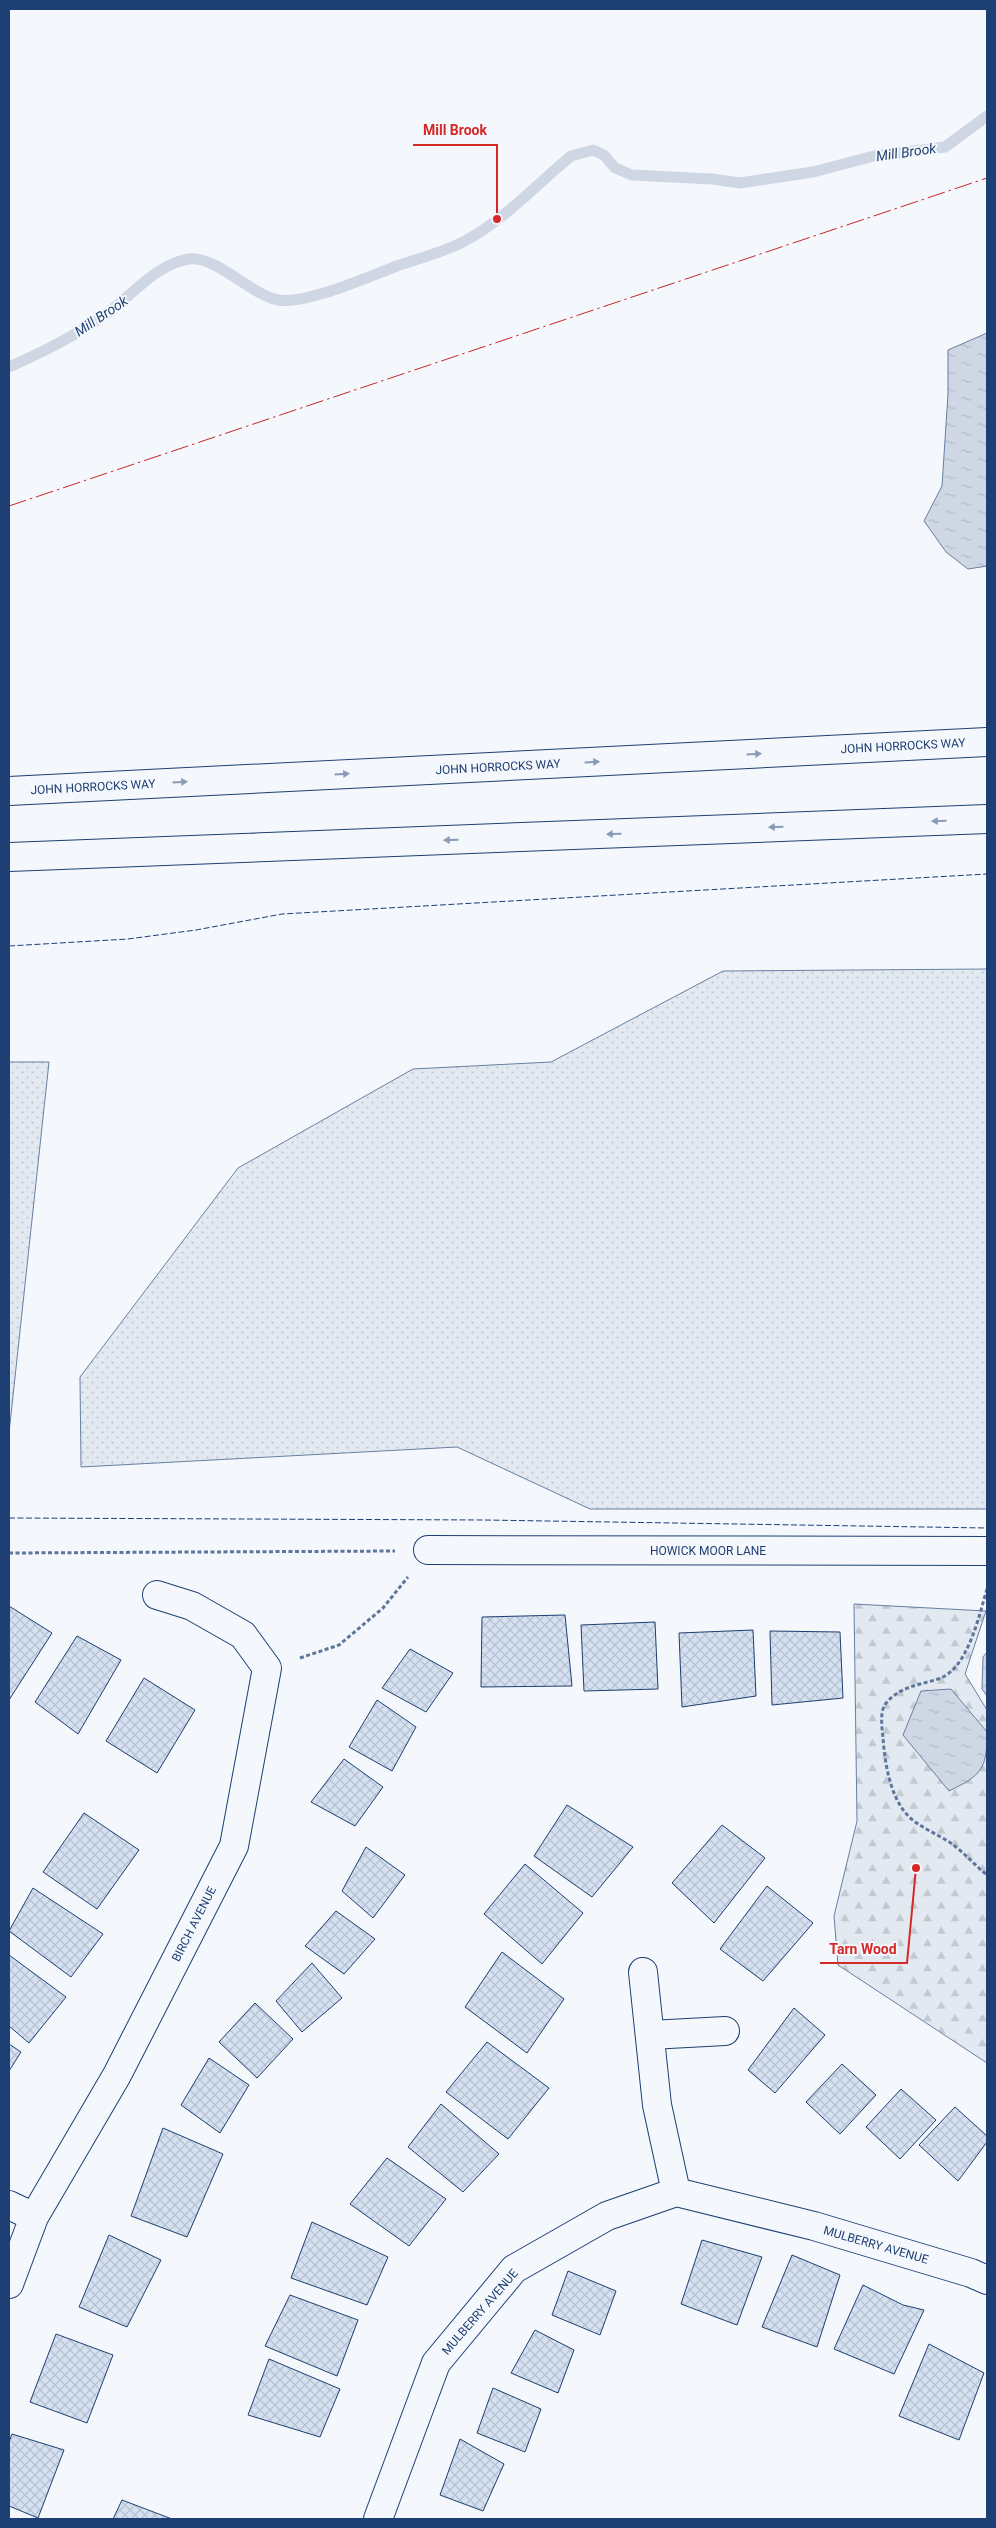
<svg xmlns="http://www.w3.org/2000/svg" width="996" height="2528" viewBox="0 0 996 2528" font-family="Roboto,sans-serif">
<defs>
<pattern id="forest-firs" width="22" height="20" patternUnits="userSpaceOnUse" patternTransform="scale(1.25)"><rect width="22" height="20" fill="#e3e9f0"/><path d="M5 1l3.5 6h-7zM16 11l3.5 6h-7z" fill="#c2c9d1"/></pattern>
<pattern id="park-dots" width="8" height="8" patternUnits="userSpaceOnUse" patternTransform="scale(1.25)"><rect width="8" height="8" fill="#e3e9f0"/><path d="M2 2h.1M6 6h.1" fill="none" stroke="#c2c9d1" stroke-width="1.8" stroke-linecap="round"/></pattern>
<pattern id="water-ripples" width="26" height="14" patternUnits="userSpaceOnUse" patternTransform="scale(1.25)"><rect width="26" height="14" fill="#cfd7e4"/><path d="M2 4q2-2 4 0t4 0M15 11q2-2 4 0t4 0" fill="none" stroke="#b1bac7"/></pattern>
<pattern id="building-cross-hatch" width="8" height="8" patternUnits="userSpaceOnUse" patternTransform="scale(1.25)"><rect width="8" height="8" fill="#d5e0f0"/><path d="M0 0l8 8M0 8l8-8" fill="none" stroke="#b6c1d1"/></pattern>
</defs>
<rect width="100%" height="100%" fill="#f4f7fb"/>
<!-- forest -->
<path fill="url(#forest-firs)" stroke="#687fa3" d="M854 1604 986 1611 965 1674 987 1710V2063L838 1965 834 1916 857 1821Z"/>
<!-- park -->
<path fill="url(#park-dots)" stroke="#687fa3" d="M987 969V1509H590L457 1447 81 1467 80 1377 238 1168 413 1069 551 1062 723 971Z
M9 1062H49L9 1433Z"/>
<!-- water -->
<path fill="url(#water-ripples)" stroke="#687fa3" d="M987 333V566L968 569 946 552 924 521 942 486 948 394V350Z
M987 1652V1696L982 1689 983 1657Z
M951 1689 987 1732C987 1769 982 1775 949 1791L903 1735 921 1691Z"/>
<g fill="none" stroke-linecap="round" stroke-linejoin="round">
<!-- stream -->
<path stroke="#cfd7e4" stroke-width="11" d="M9 367C41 353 73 337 102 317 129 299 155 264 189 259 217 256 251 295 278 300 306 305 370 276 397 266 420 258 444 252 465 241 504 220 537 184 571 156L593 150 604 155 615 168 632 175 712 179 740 183 813 172 874 156 945 147 987 116"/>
</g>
<!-- building -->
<path fill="url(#building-cross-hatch)" stroke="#1d3f73" d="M9 1606 52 1633 9 1700Z
M565 1615 572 1686 481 1687 482 1617Z
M655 1622 658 1689 584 1691 581 1625Z
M753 1630 756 1696 682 1707 679 1633Z
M770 1631 840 1632 843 1698 772 1705Z
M77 1636 121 1660 78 1734 35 1702Z
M410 1649 453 1673 426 1712 382 1688Z
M144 1678 195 1710 157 1773 106 1741Z
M377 1700 416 1727 392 1771 349 1747Z
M344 1759 383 1787 355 1826 311 1802Z
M567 1805 633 1847 592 1897 534 1856Z
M84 1813 139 1850 97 1909 43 1872Z
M722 1825 765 1858 714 1923 672 1883Z
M366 1847 405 1875 373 1918 342 1891Z
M525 1864 583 1913 542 1964 484 1914Z
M767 1886 813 1923 763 1981 720 1949Z
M33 1888 103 1934 71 1977 9 1931Z
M336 1911 375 1939 344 1974 305 1946Z
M502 1952 564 1999 527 2053 465 2007Z
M9 1955 66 1997 29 2043 9 2026Z
M312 1963 342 1998 302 2032 276 2001Z
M255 2003 293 2039 257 2078 219 2042Z
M794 2008 825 2035 775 2093 748 2070Z
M487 2042 549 2088 508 2139 446 2092Z
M9 2044 21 2052 9 2071Z
M209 2058 249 2085 220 2133 181 2105Z
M842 2064 876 2095 840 2134 806 2102Z
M901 2089 936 2120 900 2159 866 2127Z
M441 2104 499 2154 463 2192 408 2147Z
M955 2107 987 2136V2142L958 2181 919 2145Z
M163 2128 223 2154 187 2237 131 2216Z
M387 2158 446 2199 409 2246 350 2204Z
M312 2222 388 2257 367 2305 291 2278Z
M109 2235 161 2260 127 2327 79 2307Z
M702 2240 762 2257 737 2325 681 2304Z
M792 2255 840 2275 817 2347 762 2327Z
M568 2271 616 2291 600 2335 552 2315Z
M863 2285 903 2305 924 2310 894 2374 834 2349Z
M290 2295 358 2320 337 2376 265 2346Z
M535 2330 574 2350 558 2393 511 2373Z
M56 2334 113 2355 87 2423 30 2402Z
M929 2344 984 2373 959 2440 899 2416Z
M269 2359 340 2389 320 2437 248 2415Z
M493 2388 541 2409 525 2452 477 2433Z
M12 2434 64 2450 38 2518 9 2506V2442Z
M460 2439 504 2464 483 2511 440 2495Z
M122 2500 172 2519H113Z"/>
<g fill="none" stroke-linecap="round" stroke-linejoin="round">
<defs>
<path id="minor" d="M428 1550 987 1551
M643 1972 657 2105 676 2192
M650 2035 725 2031
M9 2205 34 2217
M9 2284 34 2217 117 2075 234 1846 267 1668 243 1635 192 1606 157 1595
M378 2519 436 2363 514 2269 607 2216 676 2192 814 2226 971 2273 987 2280"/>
<path id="highway" d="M9 791 987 742
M9 857 987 819"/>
</defs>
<!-- minor casing -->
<use href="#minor" stroke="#1d3f73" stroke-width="30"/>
<!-- highway casing -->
<use href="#highway" stroke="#1d3f73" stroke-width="30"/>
<!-- path -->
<path stroke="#5e769c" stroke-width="3" stroke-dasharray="4 2.5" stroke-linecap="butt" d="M9 1553 395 1551
M987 1589C979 1615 968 1670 938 1679 920 1685 901 1686 887 1702 879 1710 882 1727 883 1738 885 1765 891 1804 914 1821 927 1831 944 1837 956 1847 967 1856 976 1866 987 1875
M300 1658 339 1645 383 1608 408 1577"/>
<!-- minor -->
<use href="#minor" stroke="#f4f7fb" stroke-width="28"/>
<!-- highway -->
<use href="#highway" stroke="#f4f7fb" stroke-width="28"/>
<!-- fence -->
<path stroke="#1d3f73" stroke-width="1" stroke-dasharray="6 2.5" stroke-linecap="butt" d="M9 946 128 939 196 930 282 914 987 874
M9 1518 485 1520 987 1528"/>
<!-- power -->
<path stroke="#c62828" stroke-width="1" stroke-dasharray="18 4 2.5 4" stroke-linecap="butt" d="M9 506 987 178"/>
</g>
<!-- one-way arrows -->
<defs><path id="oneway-solid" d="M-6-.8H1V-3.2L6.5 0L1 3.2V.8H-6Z" transform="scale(1.25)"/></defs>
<g fill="#889bb7">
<use href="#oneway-solid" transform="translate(754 754) rotate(-3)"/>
<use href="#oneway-solid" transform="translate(592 762) rotate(-3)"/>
<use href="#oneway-solid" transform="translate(342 774) rotate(-3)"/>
<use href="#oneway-solid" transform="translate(180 782) rotate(-3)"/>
<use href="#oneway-solid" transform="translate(939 821) rotate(178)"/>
<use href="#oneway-solid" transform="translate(776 827) rotate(178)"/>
<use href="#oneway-solid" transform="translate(614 834) rotate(178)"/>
<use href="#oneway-solid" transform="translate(451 840) rotate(178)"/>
</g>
<g text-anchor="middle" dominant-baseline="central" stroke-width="4" stroke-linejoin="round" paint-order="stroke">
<!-- street labels -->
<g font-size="12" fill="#1d3f73" stroke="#f4f7fb">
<text transform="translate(903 746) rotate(-3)">JOHN HORROCKS WAY</text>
<text transform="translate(498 767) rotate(-3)">JOHN HORROCKS WAY</text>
<text transform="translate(93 787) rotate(-3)">JOHN HORROCKS WAY</text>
<text x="708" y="1551">HOWICK MOOR LANE</text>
<text transform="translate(194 1924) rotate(-63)">BIRCH AVENUE</text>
<text transform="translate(876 2245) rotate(16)">MULBERRY AVENUE</text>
<text transform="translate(480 2312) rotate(-49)">MULBERRY AVENUE</text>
</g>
<!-- water labels -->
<g font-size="14" font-style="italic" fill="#1d3f73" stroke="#f4f7fb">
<text transform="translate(906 152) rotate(-8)">Mill Brook</text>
<text transform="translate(101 316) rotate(-34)">Mill Brook</text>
</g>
</g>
<!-- callouts -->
<path fill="none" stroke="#d62828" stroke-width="2" d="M497 219L497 145H413M916 1868L907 1963H820"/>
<g fill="#d62828" stroke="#f4f7fb" stroke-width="2">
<circle cx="497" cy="219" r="5"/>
<circle cx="916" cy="1868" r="5"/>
</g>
<g font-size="14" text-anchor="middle" font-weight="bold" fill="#d62828" stroke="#f4f7fb" stroke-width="4" stroke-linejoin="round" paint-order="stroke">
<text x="455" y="135">Mill Brook</text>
<text x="863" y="1954">Tarn Wood</text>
</g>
<!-- border -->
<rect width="996" height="2528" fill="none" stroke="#1d3f73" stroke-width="20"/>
</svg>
